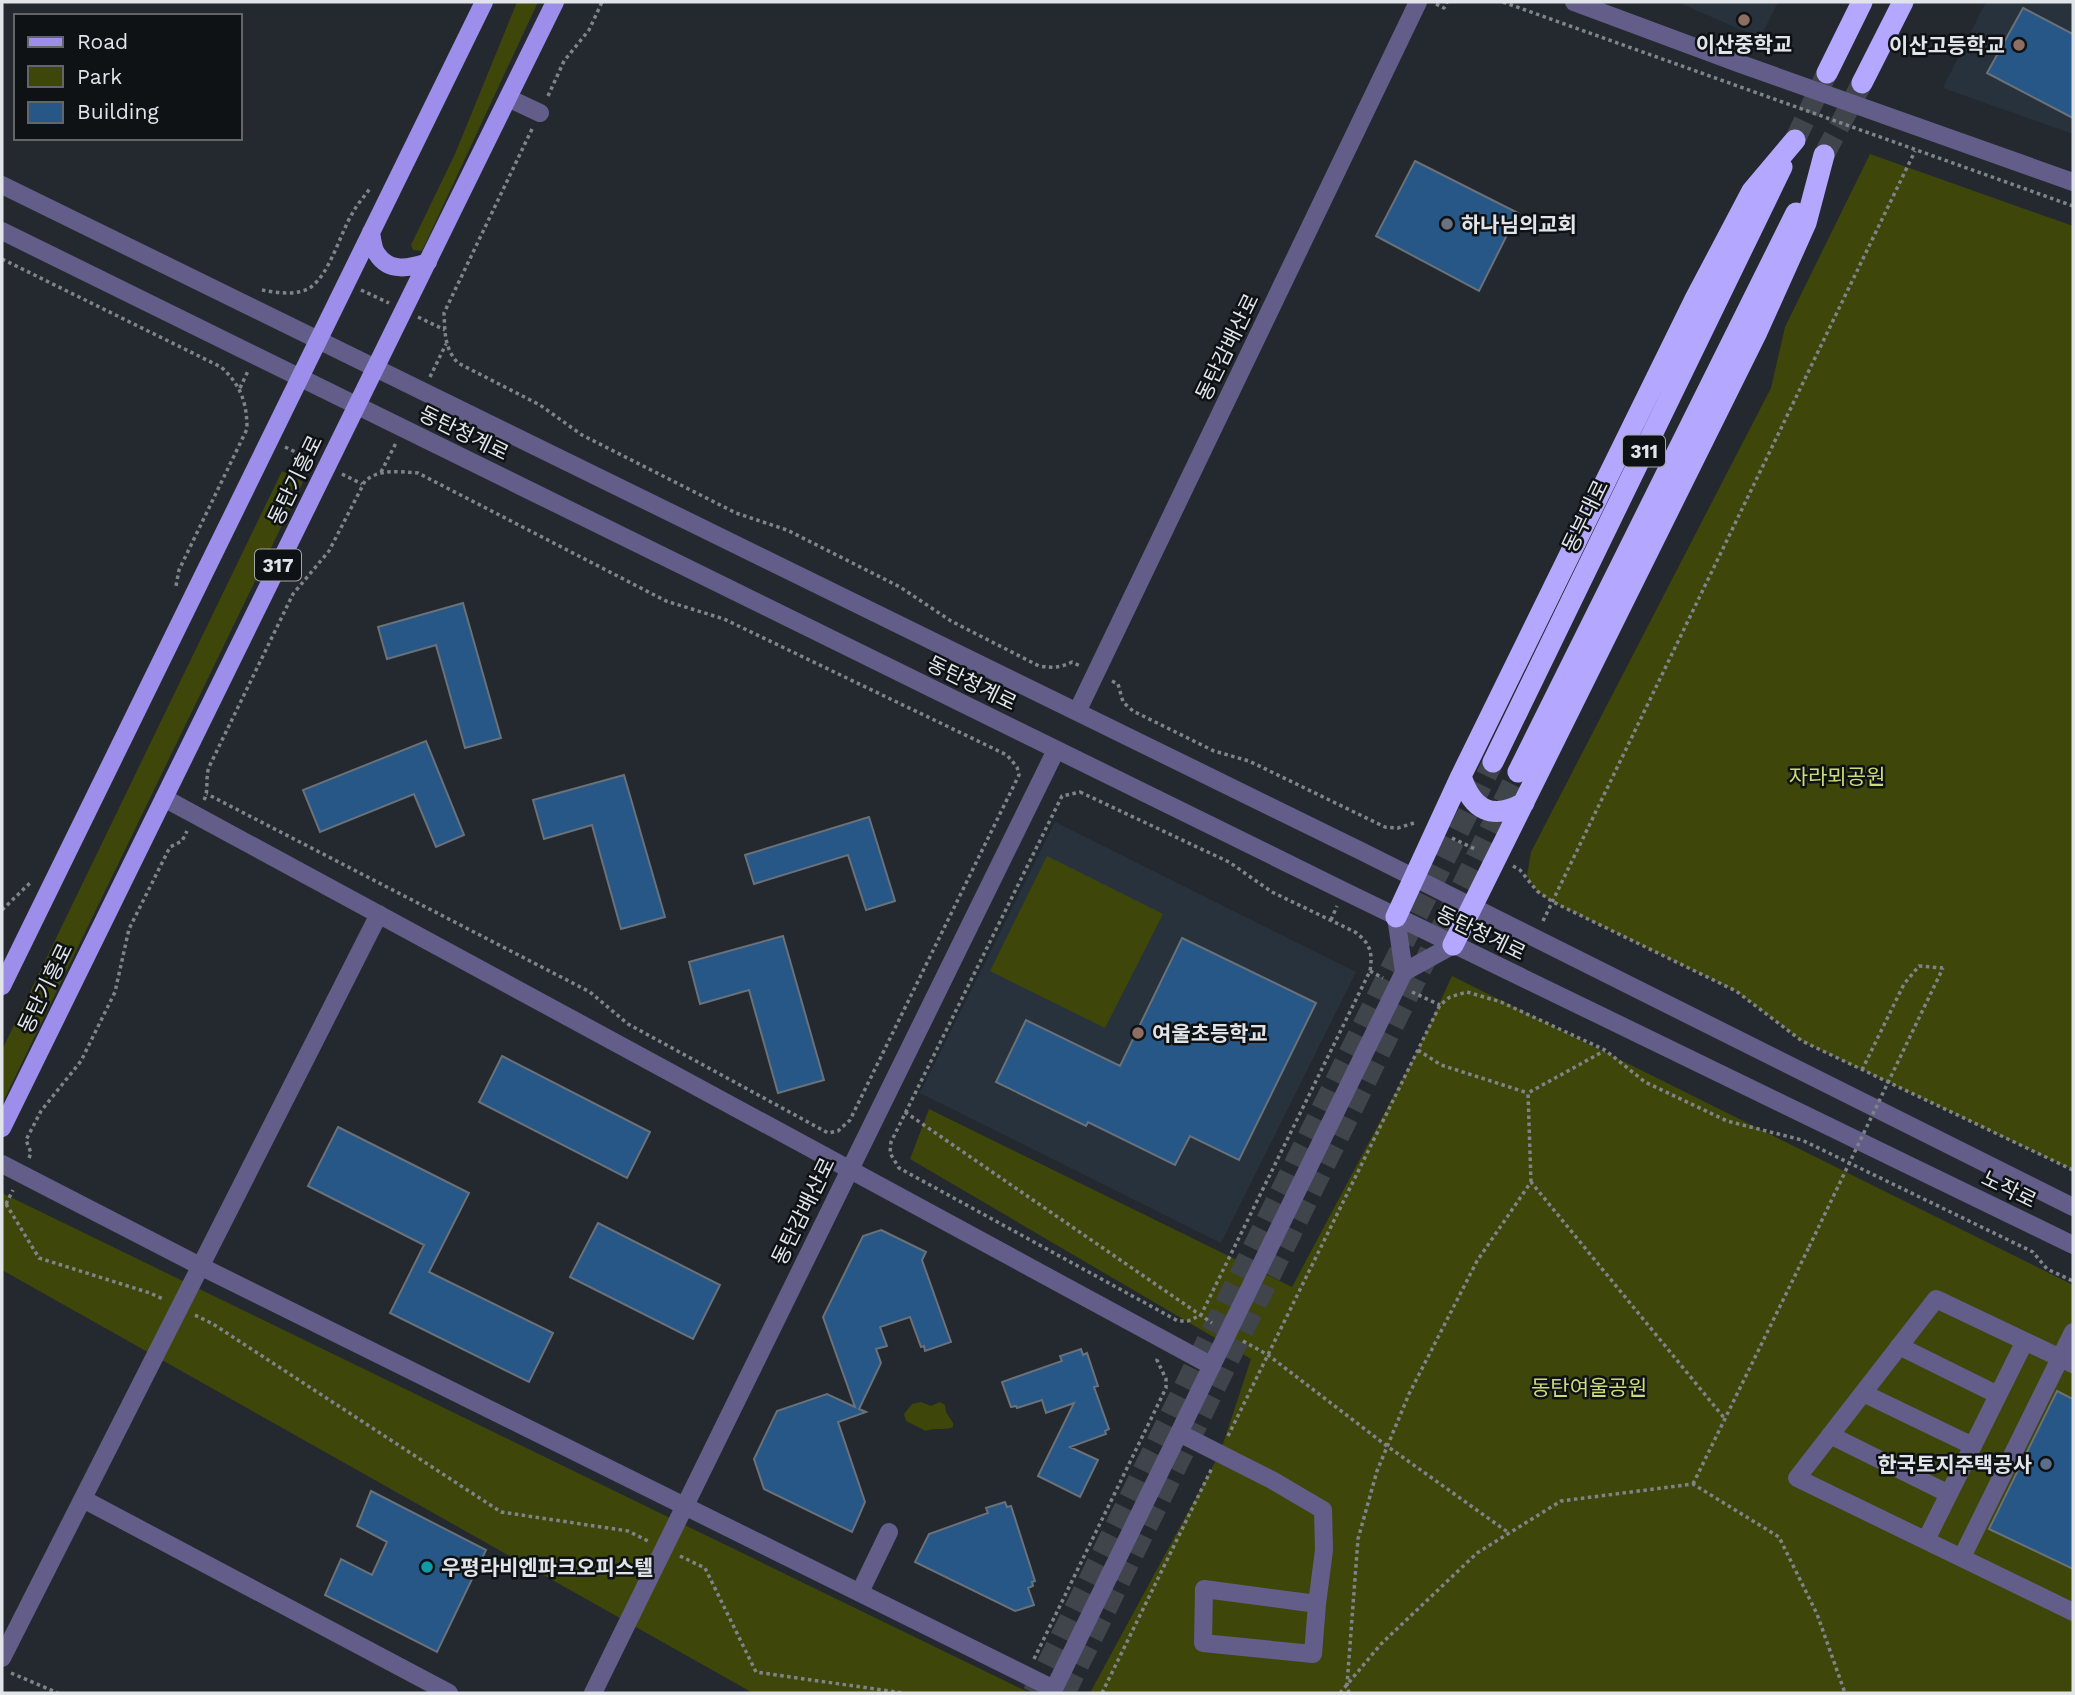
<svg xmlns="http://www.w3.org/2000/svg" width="2075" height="1695" viewBox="0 0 2075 1695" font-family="'Work Sans','Noto Sans KR',sans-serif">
<rect width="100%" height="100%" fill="#24292f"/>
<!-- built -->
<path fill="#28323c" d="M1677 2H1778L1760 38Z
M1986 2H2073V134L1943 88Z
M1055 822 1356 972 1221 1243 920 1093Z"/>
<!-- green -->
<path fill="#3f4609" d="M517 2H538L422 251 413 250 411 245 455 154Z
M1870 154 2073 226V1170L1802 1041 1736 991 1553 902 1537 891 1527 876 1531 852 1771 388 1785 327Z
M282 471 303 482 2 1104V1050Z
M1047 856 1163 914 1105 1028 990 971Z
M1452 976 2073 1285V1693H1090L1220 1453 1251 1359 910 1159 929 1109 1292 1287 1418 1050Z
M2 1193 1030 1693H753L2 1270Z
M921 1402 931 1406 940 1402 945 1405 946 1412 953 1423V1427C943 1431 935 1427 926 1431L906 1421 904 1414 912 1404Z"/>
<!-- building -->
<path fill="#265787" stroke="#6a7178" stroke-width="2" d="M2023 8 2073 34V118L1987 73Z
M1415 161 1518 213 1479 291 1376 236Z
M463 603 501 738 465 748 436 645 387 659 378 627Z
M426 741 464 835 436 847 414 794 320 832 303 790Z
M624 775 665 917 621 929 592 825 544 839 533 800Z
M869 817 895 901 866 910 848 855 754 884 745 855Z
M783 936 824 1080 778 1093 749 990 700 1004 689 962Z
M1182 938 1316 1003 1239 1160 1190 1136 1175 1165 1088 1122 1086 1126 996 1082 1026 1020 1120 1066Z
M502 1056 650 1132 627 1178 479 1102Z
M338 1127 469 1193 429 1272 553 1333 529 1382 390 1313 424 1245 308 1186Z
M598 1223 720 1285 693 1339 570 1277Z
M881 1230 926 1252 922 1260 951 1342 925 1351 924 1346 921 1347 910 1317 880 1327 887 1346 876 1349 881 1363 859 1409 866 1412 838 1422 865 1502 852 1532 764 1489 754 1459 777 1411 827 1394 855 1407 823 1317 863 1236Z
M1081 1349 1083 1355 1087 1353 1098 1386 1094 1387 1109 1429 1105 1431 1106 1434 1070 1447 1098 1460 1080 1497 1038 1476 1074 1403 1046 1413 1042 1400 1017 1408 1016 1406 1011 1407 1002 1382 1062 1361 1060 1356Z
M2057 1391 2073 1399V1569L1989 1529Z
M371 1491 486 1550 437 1652 325 1595 341 1559 372 1575 387 1542 357 1526Z
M1005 1502 1007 1507 1011 1506 1035 1581 1032 1582 1033 1586 1028 1588 1034 1605 1015 1611 915 1562 929 1534 988 1513 986 1508Z"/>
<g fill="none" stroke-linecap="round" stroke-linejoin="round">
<!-- highway-tunnel -->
<path stroke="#40454b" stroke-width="21" stroke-dasharray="21 10" stroke-linecap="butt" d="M1795 140 1826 75
M1824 155 1862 83
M1033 1693 1493 762
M1065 1693 1518 772"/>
<!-- path -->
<path stroke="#7f8489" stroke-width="3.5" stroke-dasharray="3.5 3.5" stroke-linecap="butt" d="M1503 2 2073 206
M1436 4 1444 8 1447 2
M548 96 564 61 589 30 602 2
M532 129 444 313C445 332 444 348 458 363L540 405 582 435 736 513 787 530 900 587 951 621 1039 666C1052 668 1060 668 1072 662L1080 666
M2 259 221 367C241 385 247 403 247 429L179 570 176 586
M262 290C278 293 298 296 311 287 330 273 340 234 352 214 357 204 365 196 371 187
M361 290 389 303
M418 317 445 330
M430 377 446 344
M240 388 248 371
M285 447 310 459
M381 472 396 443
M342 474 362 484
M1112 681 1118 684 1123 702 1133 711 1214 751 1249 761 1385 827 1398 828 1417 822
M1080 792 1229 862 1272 892 1355 932C1370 943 1373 952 1370 971L1201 1315 1188 1321H1178L899 1168 890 1153 891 1142 1062 796Z
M204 800C209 791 205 779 209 767L293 594 329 551 365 481C381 468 398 472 418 473L666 601 724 619 1007 755 1017 767 1019 775 850 1120 838 1131 828 1133 628 1024 590 992 207 794
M1452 838 1477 850
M1513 866 1520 870 1537 891 1553 902 1736 991 1802 1041 2073 1170
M2 910 32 881
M1331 920 1337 906
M1543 921 1915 151
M1370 971 1383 978
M1412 992 1440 1005
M1418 1050 1441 1065 1528 1093
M1862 1070 1904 984 1919 966 1943 968
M905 1112 1212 1323
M29 1158 31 1153 26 1140 41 1111 81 1061 115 992 129 929 170 847 182 841 187 831
M1531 1182 1528 1093 1604 1051
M6 1204 13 1190
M6 1204 39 1258 150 1293 163 1299
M195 1315 213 1324 501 1512 628 1531 648 1541
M1243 1341 1268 1355 1387 1446 1509 1533
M1228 1436 1440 1005 1450 997 1467 992 1501 1002 1605 1050 1645 1082 1727 1121 1802 1140 2033 1252 2047 1269 2073 1281
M1693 1484 1809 1247
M680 1556 705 1568 756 1672 903 1693
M1034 1659 1166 1388V1379L1157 1360 1159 1357
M11 1673 58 1693
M1102 1693 1212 1468
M1340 1693 1381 1644 1477 1553 1561 1501 1693 1484 1779 1537 1817 1614 1845 1693
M1349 1693 1347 1685 1358 1539 1377 1471 1409 1394 1477 1261 1531 1182 1725 1419"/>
<!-- minor -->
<path stroke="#625d89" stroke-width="18" d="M1574 2 1738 63 2073 182
M508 98 540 113
M2 185 1363 852 2073 1207
M2 231 1344 891 2073 1245
M1077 712 1418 2
M164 798 1212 1366
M1404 972 1453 945
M2 1164 202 1267 1054 1689
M1899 1346 1998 1395
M2073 1364 1936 1299 1797 1478 2073 1612
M1863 1393 1973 1446
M1179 1433 1272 1480 1323 1510 1324 1550 1317 1604 1204 1589 1203 1643 1313 1654 1317 1604
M1830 1435 1949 1494
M83 1499 449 1693
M1926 1540 2025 1341
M1962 1557 2073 1332
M860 1592 889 1532
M2 1658 379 914
M593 1693 1056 750
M1052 1693 1404 972 1396 917"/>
<!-- major -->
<path stroke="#9c8eea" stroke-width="18" d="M371 232C372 238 373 249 377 254 389 273 410 268 428 262
M2 986 484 2
M2 1128 555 2"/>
<!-- highway -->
<path stroke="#b3a7ff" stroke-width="21" d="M1827 73 1862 2
M1862 83 1903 2
M1493 762 1782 167
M1518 772 1796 213
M1461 776C1472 810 1492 821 1524 803
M1396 917 1461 776 1694 301 1752 191 1795 140
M1453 945 1757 332 1806 223 1824 155"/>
<!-- path-bridge -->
<path stroke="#7f8489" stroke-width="3.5" stroke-dasharray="3.5 3.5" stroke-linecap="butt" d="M1809 1247 1943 968"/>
</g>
<!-- markers -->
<g fill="#8d6e63" stroke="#0f1214" stroke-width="2.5">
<circle cx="1744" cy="20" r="7"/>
<circle cx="2019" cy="45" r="7"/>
<circle cx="1138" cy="1033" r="7"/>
</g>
<circle fill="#6b7280" stroke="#0f1214" stroke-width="2.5" cx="1447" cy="224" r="7"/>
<circle fill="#5c6f8a" stroke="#0f1214" stroke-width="2.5" cx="2046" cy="1464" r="7"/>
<circle fill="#0f9aa8" stroke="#0f1214" stroke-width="2.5" cx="427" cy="1567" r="7"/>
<g text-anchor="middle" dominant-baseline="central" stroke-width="5" stroke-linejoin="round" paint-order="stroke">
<!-- shield labels -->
<g fill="#0f1214" stroke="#a2a6a9" stroke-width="2">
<rect x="1623" y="435.5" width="42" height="31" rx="5"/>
<rect x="255" y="549.5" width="46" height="31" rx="5"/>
</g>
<g font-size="19" font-weight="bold" fill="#e1e5e9">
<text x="1644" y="451">311</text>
<text x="278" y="565">317</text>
</g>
<!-- poi labels -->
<g font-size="21" font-weight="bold" fill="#e1e5e9" stroke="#0f1214" text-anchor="start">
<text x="1744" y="44" text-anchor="middle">이산중학교</text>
<text x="2005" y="45" text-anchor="end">이산고등학교</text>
<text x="1461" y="224">하나님의교회</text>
<text x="1152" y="1033">여울초등학교</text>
<text x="2032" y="1464" text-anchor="end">한국토지주택공사</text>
<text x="441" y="1567">우평라비엔파크오피스텔</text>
</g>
<!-- street labels -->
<g font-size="21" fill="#e1e5e9" stroke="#0f1214">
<text transform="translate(1227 347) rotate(-64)">동탄감배산로</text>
<text transform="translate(464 433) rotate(26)">동탄청계로</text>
<text transform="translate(295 480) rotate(-64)">동탄기흥로</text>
<text transform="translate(1585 516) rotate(-64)">동부대로</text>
<text transform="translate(972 683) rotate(26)">동탄청계로</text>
<text transform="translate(1481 933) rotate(26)">동탄청계로</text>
<text transform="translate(45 988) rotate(-64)">동탄기흥로</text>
<text transform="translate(2009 1189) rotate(26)">노작로</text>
<text transform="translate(803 1211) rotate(-64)">동탄감배산로</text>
</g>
<!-- park labels -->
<g font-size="21" fill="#cddc78" stroke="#0f1214">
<text x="1837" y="776">자라뫼공원</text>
<text x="1589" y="1387">동탄여울공원</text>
</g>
</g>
<!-- border -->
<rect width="2075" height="1695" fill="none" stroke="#e1e5e9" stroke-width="7"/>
<!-- legend -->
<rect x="14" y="14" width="228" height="126" fill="#0f1214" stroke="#636669" stroke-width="2"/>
<rect x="28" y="37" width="35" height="10" fill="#9c8eea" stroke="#636669" stroke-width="2"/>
<text x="77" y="49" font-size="21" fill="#e1e5e9">Road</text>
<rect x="28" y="66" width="35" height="21" fill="#3f4609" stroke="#636669" stroke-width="2"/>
<text x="77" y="84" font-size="21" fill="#e1e5e9">Park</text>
<rect x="28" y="102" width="35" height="21" fill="#265787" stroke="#636669" stroke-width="2"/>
<text x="77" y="119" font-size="21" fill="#e1e5e9">Building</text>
</svg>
